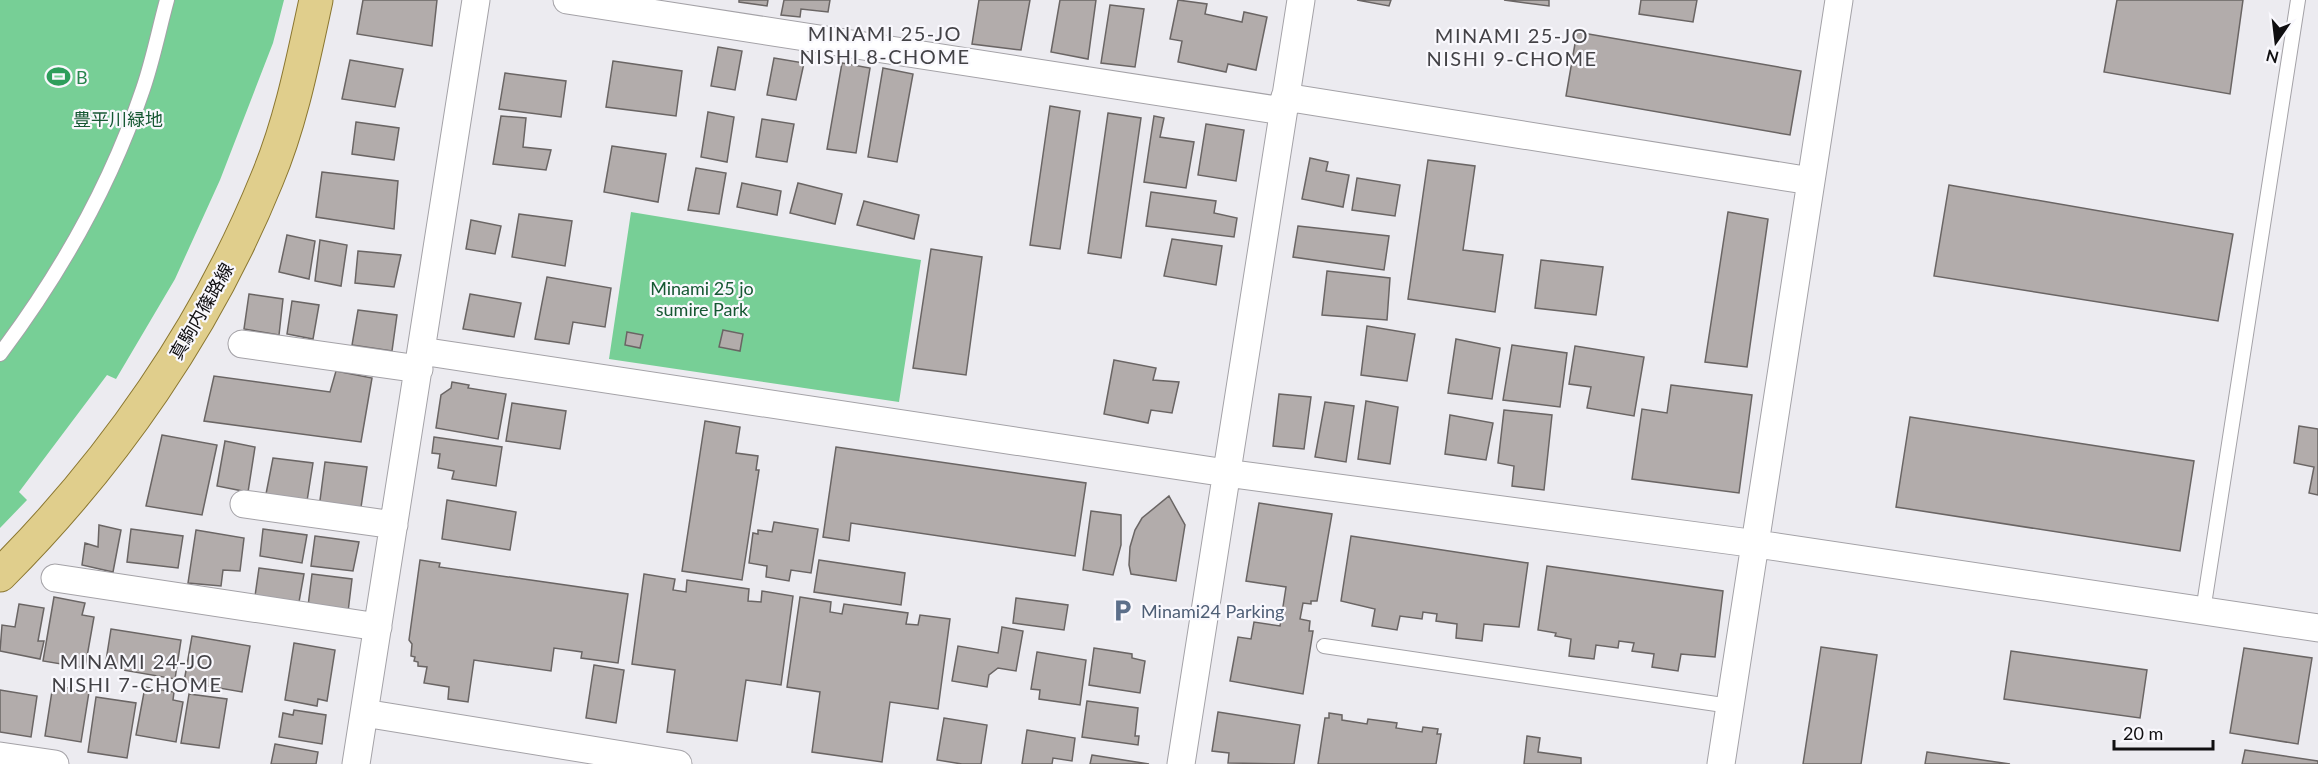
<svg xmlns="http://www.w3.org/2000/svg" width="2318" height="764" viewBox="0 0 2318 764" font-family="Lato,'Noto Sans JP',sans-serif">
<rect width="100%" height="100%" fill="#ecebf0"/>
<!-- green -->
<path fill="#77cf96" d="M0 0H284L273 43 220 180 175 279 116 379 107 375 19 492 27 500 0 528Z
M631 212 921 260 899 402 609 359Z"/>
<!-- building -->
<path fill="#b2acab" stroke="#6a6564" stroke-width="1.5" d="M363 0H437L432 46 357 34Z
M739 0H768L767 6 739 2Z
M784 0H830L828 12 801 9 800 17 781 15Z
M979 0H1030L1021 50 972 44Z
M1060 0H1096L1088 59 1051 52Z
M1178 0 1207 4 1205 14 1242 22 1244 12 1267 17 1256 70 1228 64 1226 72 1178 62 1182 41 1170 39Z
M1357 0H1391L1389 6Z
M1504 0H1549V6Z
M1641 0H1697L1693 22 1639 14Z
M2117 0H2243L2230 94 2104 72Z
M1110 5 1144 9 1135 67 1101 63Z
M1577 32 1801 71 1790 135 1566 96Z
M718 47 742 51 735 90 711 86Z
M774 58 804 63 796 100 767 95Z
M350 60 403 69 395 107 342 99Z
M613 61 682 71 676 116 606 107Z
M842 63 870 68 856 153 827 149Z
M883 68 913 74 897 162 868 157Z
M505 73 566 81 561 117 499 109Z
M1050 106 1080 111 1060 249 1030 245Z
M708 112 734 117 727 162 701 157Z
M1108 113 1141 118 1121 258 1088 253Z
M501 116 526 118 523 147 551 150 546 170 493 164Z
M1154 116 1164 118 1160 137 1194 142 1186 188 1144 182Z
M762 119 794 124 787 162 756 157Z
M356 122 399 128 394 160 352 154Z
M1206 124 1244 130 1236 181 1198 175Z
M612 146 666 154 658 202 604 192Z
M1310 158 1328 162 1326 171 1349 175 1343 207 1302 199Z
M1428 160 1475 166 1463 250 1503 255 1495 312 1408 299Z
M696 168 726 173 719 214 688 210Z
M322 172 398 181 394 229 316 217Z
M1357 178 1400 185 1395 216 1352 210Z
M742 183 781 191 777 215 737 207Z
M798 183 842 194 835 224 790 213Z
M1949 185 2233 234 2218 321 1934 276Z
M1151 192 1216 201 1214 213 1237 218 1234 237 1146 226Z
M864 201 919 215 914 239 857 225Z
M1728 212 1768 219 1747 367 1705 362Z
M519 214 572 221 565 266 512 257Z
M471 220 501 226 495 254 466 249Z
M1298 226 1389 236 1384 270 1293 257Z
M287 235 315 241 309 279 279 272Z
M1172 239 1222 246 1216 285 1164 276Z
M320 240 347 245 341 286 315 281Z
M931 249 982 257 966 375 913 368Z
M358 251 401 255 394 287 355 283Z
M1541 260 1603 267 1596 315 1535 308Z
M1327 271 1390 278 1387 320 1322 315Z
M547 277 611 288 605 327 573 322 569 344 535 339Z
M249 294 283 299 279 335 244 329Z
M470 294 521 303 514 337 463 329Z
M292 301 319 305 313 339 287 334Z
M358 310 397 315 392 351 352 345Z
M1367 326 1415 334 1407 381 1361 375Z
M723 330 743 334 740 351 719 347Z
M627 332 643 335 640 348 625 345Z
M1456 339 1500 348 1492 399 1448 393Z
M1512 345 1567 353 1560 407 1503 400Z
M1575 346 1644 357 1634 416 1587 408 1591 387 1569 384Z
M1114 360 1156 368 1153 380 1179 382 1172 413 1151 410 1148 423 1104 414Z
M336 371 372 378 361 442 204 421 214 376 330 392Z
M452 382 469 385 468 388 506 394 498 439 436 428 441 395 451 388Z
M1671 385 1752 395 1739 493 1632 479 1642 409 1667 413Z
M1279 394 1311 397 1304 449 1273 446Z
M1366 401 1398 407 1390 464 1358 459Z
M1325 402 1354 406 1346 462 1315 457Z
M512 403 566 411 560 449 506 441Z
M1504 410 1552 415 1544 490 1512 486 1514 466 1498 463Z
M1450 415 1493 423 1486 460 1445 454Z
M1910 417 2194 461 2180 551 1896 507Z
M705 421 740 427 736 453 758 456 756 470H759L742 580 682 571Z
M2299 426 2318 429V495L2309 493 2314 467 2294 463Z
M162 435 217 445 202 515 146 506Z
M434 437 502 447 496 486 452 479 454 471 438 468 440 454 432 453Z
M225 441 255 447 248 492 217 486Z
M836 447 1086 483 1075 556 851 523 849 541 823 537Z
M273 458 313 463 307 501 266 494Z
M325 462 367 467 360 514 319 508Z
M1169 496 1185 525 1176 581 1131 574 1129 565 1130 547 1135 530 1142 518Z
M447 500 516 512 510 550 442 539Z
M1259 503 1332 514 1317 601H1311V604L1303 603 1300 619 1310 621 1309 631H1313L1303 694 1230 681 1238 637 1251 639 1254 622 1280 626 1286 587 1246 581Z
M1091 511 1121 515V545L1113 575 1083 570Z
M774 522 818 529 811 573 791 570 789 581 766 577 767 566 749 563 753 533 758 534V530L772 532Z
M99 525 121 530 113 572 82 565 85 543 98 547Z
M131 529 183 536 178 568 127 562Z
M263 529 307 535 302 563 260 556Z
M196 530 244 538 240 571 223 570 221 586 188 583Z
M315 536 359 542 353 571 311 566Z
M1351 536 1528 563 1519 627 1484 624 1482 641 1456 638 1457 624 1436 621 1437 614 1423 612 1422 619 1400 616 1397 630 1372 626 1375 609 1341 601Z
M420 560 440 563 439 567 628 594 618 663 581 658 582 652 554 648 551 671 474 660 468 702 448 699 449 687 424 683 427 667 418 666V662L414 661 415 657 411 656 412 644 409 640Z
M819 560 905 573 901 605 814 592Z
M1547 566 1723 591 1715 657 1681 654 1678 671 1652 667 1654 654 1632 651 1634 643 1619 641 1618 648 1596 645 1594 659 1569 656 1571 639 1555 636 1556 633 1538 630Z
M259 568 304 574 299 602 255 596Z
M312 574 352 579 348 612 308 606Z
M644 574 675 579 673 590 686 592 687 580 749 589 748 601 761 602 762 591 793 596 781 685 746 680 737 741 667 732 675 670 632 664Z
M54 597 85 603 82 615 94 617 85 668 43 661Z
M800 597 831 602 830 612 842 614 844 604 908 613 906 624 918 625 920 615 950 619 938 709 890 702 882 762 812 752 820 692 787 687Z
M1016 598 1068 605 1064 630 1013 623Z
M19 604 44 608 38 641H44L40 659 0 651 2 625 15 627Z
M1002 627 1023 631 1016 671 998 668 989 675 987 687 952 681 958 646 998 653Z
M111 629 181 640 175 679 105 667Z
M192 636 250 646 242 692 184 682Z
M294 643 335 650 327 701 318 699 317 706 285 700Z
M1821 647 1877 655 1861 764H1803Z
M1094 648 1132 654V658L1145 661 1140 693 1089 685Z
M2244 648 2312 658 2298 744 2230 733Z
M2011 651 2147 670 2140 718 2004 699Z
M1037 652 1086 660 1080 705 1039 699 1040 690 1031 689Z
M594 665 624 670 616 723 586 718Z
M53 685 89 692 81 742 45 736Z
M145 687 174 692 173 700 183 702 176 742 136 735Z
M0 690 37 696 31 737 0 732Z
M189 694 227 699 219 748 181 743Z
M96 697 136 703 127 758 88 752Z
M1087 701 1138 708 1135 736H1139L1138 745 1082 737Z
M294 710 326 715 322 744 279 737 283 713 293 715Z
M1218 712 1300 725 1294 764 1228 763 1229 753 1212 751Z
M1329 713 1342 715V720L1367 724 1368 719 1397 723 1396 728 1422 732 1423 727 1438 729 1437 734H1441L1436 764H1318L1325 718H1329Z
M944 718 987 725 981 764H962L937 760Z
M1027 730 1075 738 1072 761 1053 758 1052 764H1022Z
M1527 736 1540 738 1538 752 1581 758V764H1524Z
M275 744 318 752 316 764H271Z
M2245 750 2318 761V764H2242Z
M1927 752 2010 764H1925Z
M1092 755 1149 764H1090Z"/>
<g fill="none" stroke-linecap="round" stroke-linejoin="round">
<defs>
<path id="lane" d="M0 354C60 274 111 184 143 89 153 60 159 29 167 0
M2203 611 2298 0
M1324 646 1730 706"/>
<path id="street" d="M567 0 1283 111
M1285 97 1811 181
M242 344 419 369
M421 351 1226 473 1757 544 2318 628
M244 504 394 525
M55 578 378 627
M364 713 678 764
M0 756 55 764
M356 764 476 0
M1181 764 1301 0
M1721 764 1839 0"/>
<path id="primary" d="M0 575C113 462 207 327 267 179 291 122 303 60 316 0"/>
</defs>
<!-- lane casing -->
<use href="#lane" stroke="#a4a2a7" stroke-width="16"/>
<!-- street casing -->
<use href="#street" stroke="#a4a2a7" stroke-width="29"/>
<!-- primary casing -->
<use href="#primary" stroke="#8a7630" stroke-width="35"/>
<!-- lane -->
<use href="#lane" stroke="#fff" stroke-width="14"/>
<!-- street -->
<use href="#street" stroke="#fff" stroke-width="27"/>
<!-- primary -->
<use href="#primary" stroke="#e0ce8c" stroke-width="33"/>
</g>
<!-- icons -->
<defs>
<symbol id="stadium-bare" viewBox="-9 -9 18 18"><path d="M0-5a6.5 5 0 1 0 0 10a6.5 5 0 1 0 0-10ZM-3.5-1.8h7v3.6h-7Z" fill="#2e9e5b" stroke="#f9f8fd" stroke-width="2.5" paint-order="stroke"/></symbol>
<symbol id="parking-bare" viewBox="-9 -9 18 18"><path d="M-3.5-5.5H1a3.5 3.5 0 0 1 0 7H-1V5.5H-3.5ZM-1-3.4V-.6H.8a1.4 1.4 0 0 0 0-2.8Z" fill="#5c6f8a" stroke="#f9f8fd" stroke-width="2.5" paint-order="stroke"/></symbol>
</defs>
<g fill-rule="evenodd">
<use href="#stadium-bare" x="42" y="60" width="33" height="33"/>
<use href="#parking-bare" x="1106" y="594" width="33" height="33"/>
</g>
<g text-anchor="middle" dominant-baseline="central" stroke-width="4.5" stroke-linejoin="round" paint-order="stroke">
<!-- leisure labels -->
<g font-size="18" fill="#27864d" stroke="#f9f8fd" text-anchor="start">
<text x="76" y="77">B</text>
</g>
<!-- park labels -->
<g font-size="18" fill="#165833" stroke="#f9f8fd">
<text x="118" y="119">豊平川緑地</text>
<text x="702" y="288">Minami 25 jo<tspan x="702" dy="21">sumire Park</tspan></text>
</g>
<!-- street labels -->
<g font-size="18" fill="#100f11" stroke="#f9f8fd">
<text transform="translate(201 311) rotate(-60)">真駒内篠路線</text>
</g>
<!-- service labels -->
<g font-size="18" fill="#4e5e75" stroke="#f9f8fd" text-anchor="start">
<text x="1141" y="611">Minami24 Parking</text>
</g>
<!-- neighbourhood labels -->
<g font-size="20" letter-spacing="1.5" fill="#434246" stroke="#f9f8fd">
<text x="885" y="33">MINAMI 25-JO<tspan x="885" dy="23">NISHI 8-CHOME</tspan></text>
<text x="1512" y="35">MINAMI 25-JO<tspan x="1512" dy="23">NISHI 9-CHOME</tspan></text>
<text x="137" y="661">MINAMI 24-JO<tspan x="137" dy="23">NISHI 7-CHOME</tspan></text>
</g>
</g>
<!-- north arrow -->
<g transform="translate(2276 42) rotate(194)" stroke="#f9f8fd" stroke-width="4.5" paint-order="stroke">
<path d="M0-4.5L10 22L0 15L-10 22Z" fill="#100f11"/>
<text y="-9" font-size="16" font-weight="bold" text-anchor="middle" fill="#100f11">N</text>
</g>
<!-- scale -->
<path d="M2114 740v9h99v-9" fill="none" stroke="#100f11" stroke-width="3"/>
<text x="2123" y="740" font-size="18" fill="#100f11" stroke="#f9f8fd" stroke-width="4.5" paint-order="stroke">20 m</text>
</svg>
